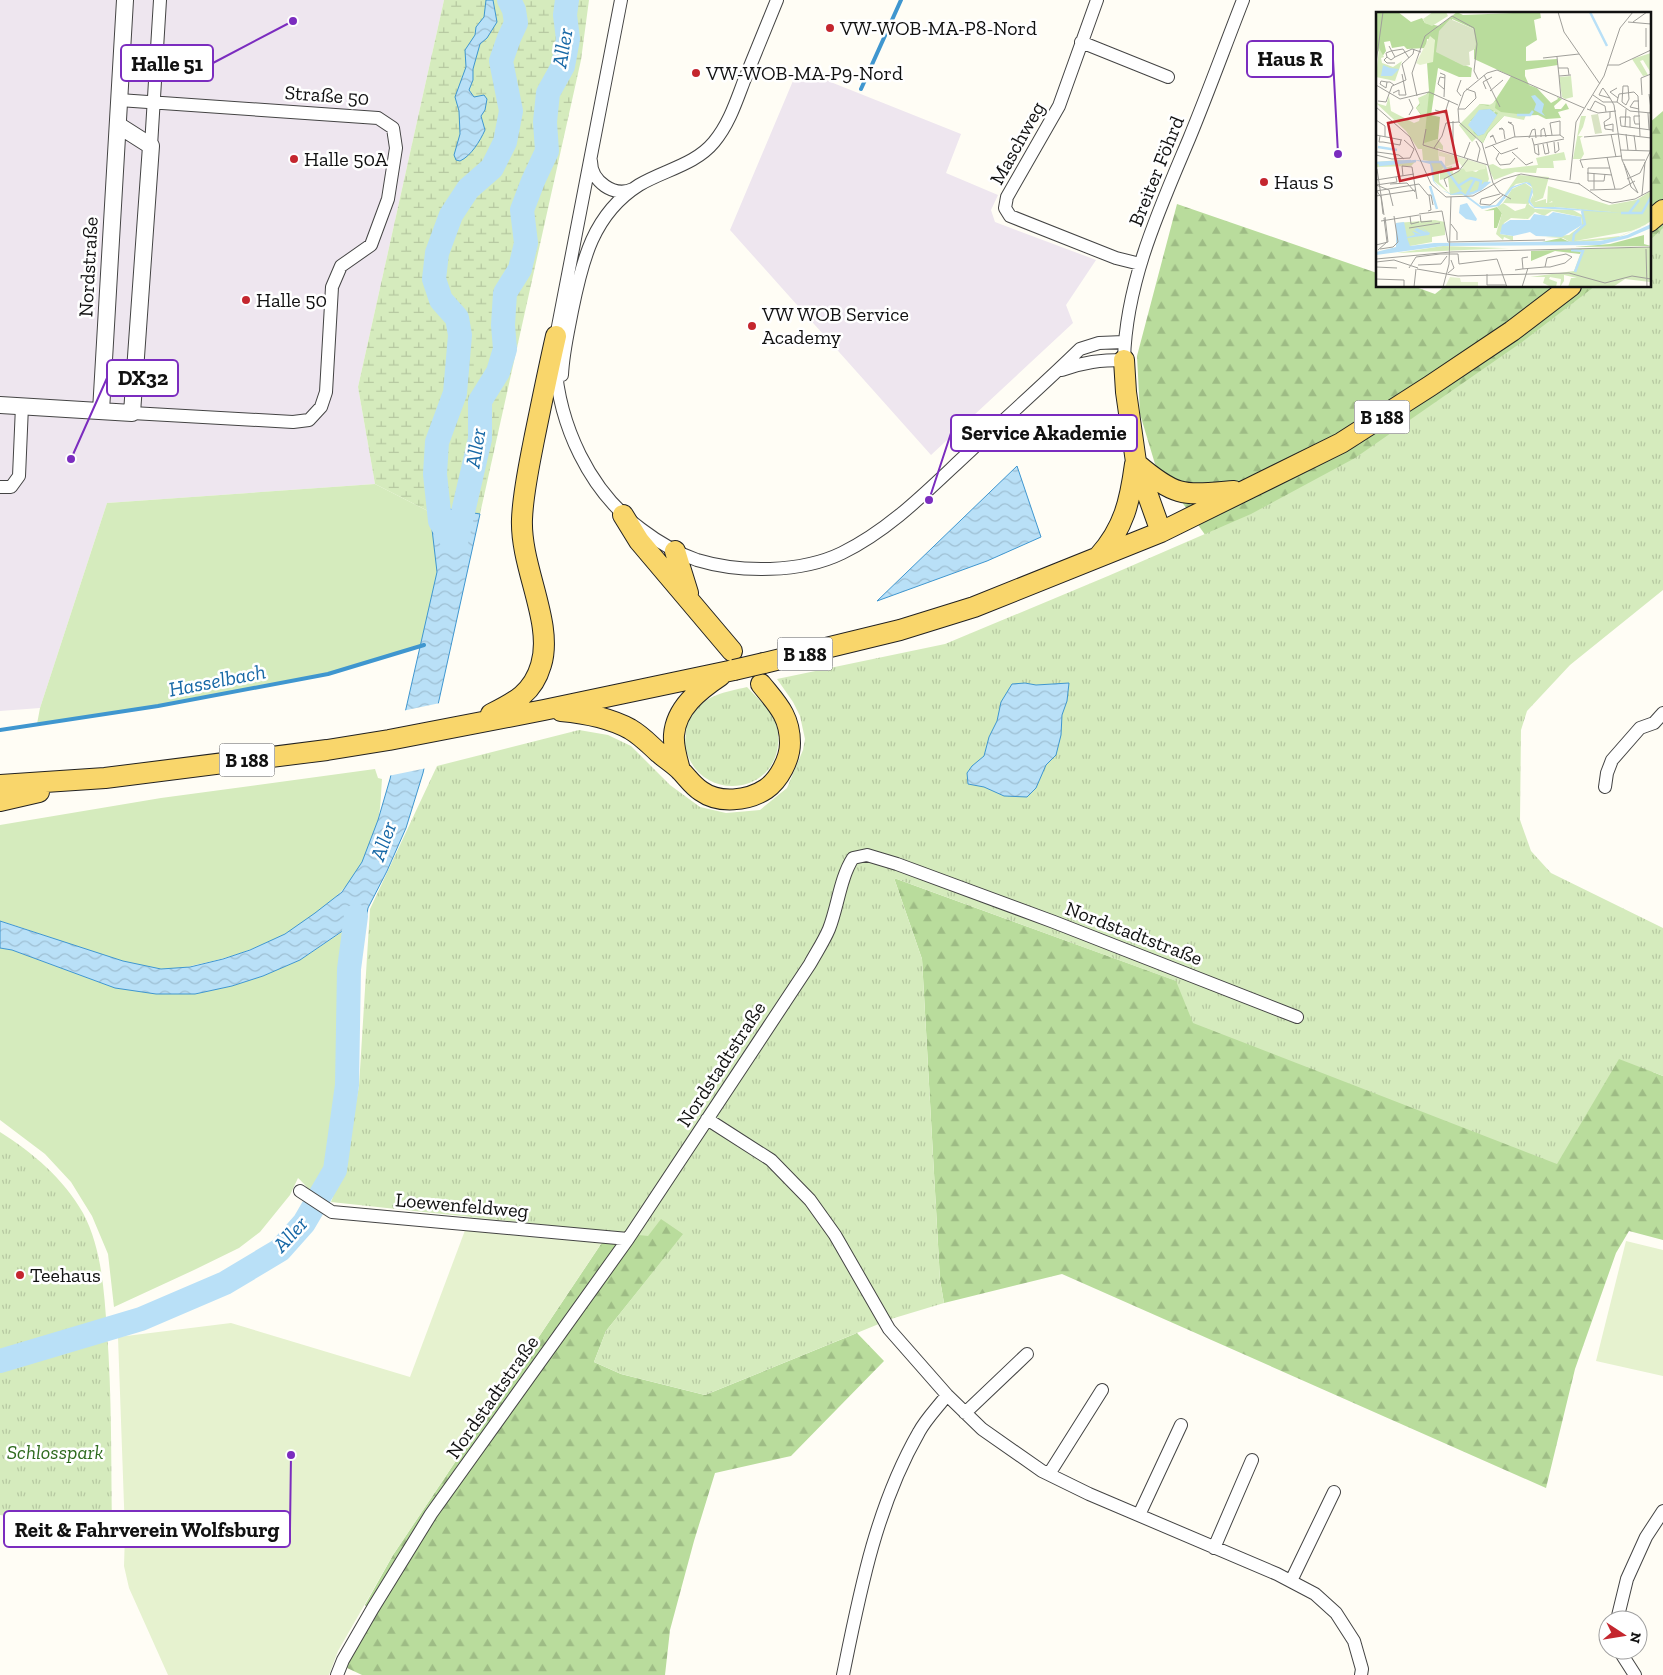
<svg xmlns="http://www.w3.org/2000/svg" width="1663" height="1675" viewBox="0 0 1663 1675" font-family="'Zilla Slab',serif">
<defs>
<pattern id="forest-firs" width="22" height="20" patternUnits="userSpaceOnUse" patternTransform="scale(1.25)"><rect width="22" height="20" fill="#b9dc9c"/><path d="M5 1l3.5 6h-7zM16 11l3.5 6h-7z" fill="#9ebc85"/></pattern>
<pattern id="wetland-marsh" width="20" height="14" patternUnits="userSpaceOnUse" patternTransform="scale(1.25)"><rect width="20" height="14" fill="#d5ebbd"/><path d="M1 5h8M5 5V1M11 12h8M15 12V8" fill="none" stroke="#b6c8a1"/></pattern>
<pattern id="park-tufts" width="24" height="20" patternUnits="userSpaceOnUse" patternTransform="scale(1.25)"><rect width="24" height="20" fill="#d5ebbd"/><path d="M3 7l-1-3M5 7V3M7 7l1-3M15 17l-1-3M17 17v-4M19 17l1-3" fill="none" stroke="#b6c8a1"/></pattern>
<pattern id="water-waves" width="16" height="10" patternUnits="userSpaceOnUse" patternTransform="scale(1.25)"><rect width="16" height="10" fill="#b9e0f7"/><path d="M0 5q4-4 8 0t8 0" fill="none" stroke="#9ebfd3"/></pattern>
</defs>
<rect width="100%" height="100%" fill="#fffdf5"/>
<!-- industrial -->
<path fill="#eee6ef" d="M0 0H444L358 387 375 484 107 503 40 708 0 711Z
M798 69 961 134 946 173 998 195 991 210 995 222 1096 260 1066 305 1073 323 931 455 730 230Z"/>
<!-- grass -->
<path fill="#d5ebbd" d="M375 484 430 512 440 521 435 642 328 674 158 706 37 724 40 708 107 503Z
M375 769 378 778 382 779C381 792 381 807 378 820 375 832 367 852 362 863 332 917 263 951 204 963 190 966 173 971 159 969 105 961 52 936 0 921V825L161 798Z
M345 930 348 954 343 1052 329 1171 319 1193 317 1196C309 1191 305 1184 298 1178L290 1195 260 1232 239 1248 194 1270 114 1307 108 1254 92 1216 71 1182 45 1154 0 1120V948L12 950 115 988 195 994 232 986 263 976 300 960Z"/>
<!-- forest -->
<path fill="url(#forest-firs)" d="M1663 111V339L1213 546 1155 464 1140 414 1137 356 1177 204 1377 273V286H1413L1435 294 1445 286H1649V123Z
M894 878 1177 981 1194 1023 1611 994 1653 1072 1663 1076V1240L1629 1231 1616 1253 1575 1369 1546 1488 1062 1274 944 1303 940 1280 922 959Z
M661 1218 684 1234 606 1331 594 1362 621 1374 705 1395 857 1333 884 1361 791 1456 715 1473 694 1541 670 1630 665 1675H362L345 1667 373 1614 365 1605 393 1555 609 1232Z"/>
<!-- wetland -->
<path fill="url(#wetland-marsh)" d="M444 0H589L581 60 480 514 449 509 430 512 375 484 358 387Z"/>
<!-- park -->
<path fill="url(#park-tufts)" d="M1663 228V590L1570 665 1527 711 1521 730 1520 820 1531 851 1551 873 1663 928V1076L1619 1059 1557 1164 1193 1023 1176 981 894 878 922 959 940 1280 944 1303 891 1319 705 1395 621 1374 594 1362 606 1331 683 1234 661 1219 648 1236 331 1202 345 1162 359 1086 370 909 437 766 579 730 608 735 631 746 670 785 700 807 726 813 760 810 787 788 803 750 805 739 800 716 793 702 777 679 945 644 1108 576 1251 514 1355 458 1522 342 1595 286H1649V241Z
M747 687C756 697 768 707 774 719 778 727 779 737 778 745 772 798 698 800 686 749 684 743 686 736 686 730 686 725 689 720 692 716 703 695 726 692 747 687Z
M0 1132C33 1153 63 1178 83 1213 102 1249 104 1291 107 1331 112 1397 111 1464 112 1531L0 1515Z"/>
<!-- pitch -->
<path fill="#e6f2cf" d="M470 1217 609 1232 393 1555 338 1651 329 1675H168L129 1588 124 1566 125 1533 118 1337 231 1323 410 1377Z
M1626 1241 1663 1250V1376L1596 1361Z"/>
<!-- water -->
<path fill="url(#water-waves)" stroke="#3f96cf" d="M486 0H493L497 22 487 38 480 44 473 69V80L469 90 474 97 484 95 487 99 485 110 481 116 485 130C480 141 471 156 460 161L456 160 454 155 460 134 459 111 455 97 466 67 465 50 475 35 476 27 484 17Z
M1017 466 1041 537 987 561 877 601Z
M449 509 480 514 423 773 406 828 387 871 368 908 360 949H346L344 930 300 960 263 976 232 986 195 994H156L115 988 12 950 0 948V921L123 961 161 969 190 967 223 959 250 950 285 934 315 913 342 892 362 862 378 820 390 779 437 572 430 512Z
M1025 683 1036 685 1069 683 1067 701 1062 715 1061 735 1056 755 1046 765 1036 788 1027 797 1004 796 984 787 968 784 967 773 972 766 984 756 989 737 997 721 1001 702 1012 684Z"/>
<!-- pier -->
<path fill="#fffdf5" d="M440 703 427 768 388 776 402 711Z"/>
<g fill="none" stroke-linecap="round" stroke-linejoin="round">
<!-- stream -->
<path stroke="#3f96cf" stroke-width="4" d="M861 89 901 0
M0 730 158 706 328 674 424 645"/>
<!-- river -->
<path stroke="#b9e0f7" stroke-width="24" d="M452 540 440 521 435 474 437 442 455 393 460 335 457 318 441 300 434 279 437 253 451 215 468 189 492 168 505 142 511 111 501 61 509 38 516 23 514 10 509 0
M456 542 480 439V401L498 372 505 349 503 325 505 293 520 269 526 243 522 210 533 181 547 151 545 122 548 93 563 66 568 39 565 15 567 0
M0 1361 141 1319 225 1283 280 1250 304 1223 335 1170 347 1085 349 969 356 916"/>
<defs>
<path id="minor" d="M1097 0 1059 106 1007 197 1005 208 1010 216 1116 258 1140 264
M1081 42 1168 77
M119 100 378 118 393 128 396 148 388 199 371 245 341 266 332 287 326 392 321 407 309 420 293 422 132 413
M151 146 160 0
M591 161C591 181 614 198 633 189
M555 342 621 0
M555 362C559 425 589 491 641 529 658 542 677 553 697 560 740 573 801 573 842 553 891 529 929 489 969 452 1006 418 1044 384 1080 349L1099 343 1124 342
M1062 370C1083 362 1101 360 1124 360 1126 282 1159 210 1189 139 1208 93 1225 46 1243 0
M562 375C563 353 568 332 572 311 582 261 593 214 639 185 664 170 695 165 714 142 729 124 736 102 744 81 755 54 766 27 777 0
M0 487H11L19 476 22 406
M1605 787 1607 773 1612 760 1640 728 1654 723 1663 713
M707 1119 771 1160 810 1200 835 1235 889 1329 947 1395 982 1429 1042 1471 1089 1494 1277 1574 1315 1594 1336 1613 1354 1641 1362 1669 1361 1675
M300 1191 332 1212 628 1239
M965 1413 1027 1354
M1049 1474 1102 1390
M1139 1515 1181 1425
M1214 1548 1252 1460
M1291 1581 1334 1492
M1617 1620 1627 1579 1646 1537 1663 1511
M1619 1650 1635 1675
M337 1675 343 1660 373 1608 431 1514 628 1239 810 964C816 953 824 941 829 929 838 906 840 878 853 858L867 855 897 864 1054 922 1297 1017
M843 1675C860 1591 876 1507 919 1432 926 1419 938 1407 947 1395"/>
<path id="tertiary" d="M0 405 132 413 151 146 118 125
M101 411 125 0"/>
<path id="primary" d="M1649 222 1663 210
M1124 360 1126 392 1136 462 1161 532
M1137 464C1177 498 1183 495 1234 491
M623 515 639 541 732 651
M675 551 688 593
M1099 556C1124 528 1130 501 1135 464
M764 663 900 630 974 607 1161 532 1341 443 1430 386 1512 331 1571 286
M561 711C583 713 610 718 630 729 642 736 649 744 659 753 666 759 674 764 680 770 687 777 692 785 701 791 719 804 748 801 766 789 779 780 790 759 790 743 790 716 777 704 761 684
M491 714C515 702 533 693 541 665 554 623 520 567 522 519 523 493 529 466 534 440 541 406 548 371 556 336
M680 770C677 759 673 746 674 735 676 708 699 690 720 676
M0 785 105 778 327 750 389 740 544 710 734 670
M0 801 39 792"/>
</defs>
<!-- minor casing -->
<use href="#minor" stroke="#444" stroke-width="14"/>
<!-- tertiary casing -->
<use href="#tertiary" stroke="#444" stroke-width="18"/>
<!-- primary casing -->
<use href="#primary" stroke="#222" stroke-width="22"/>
<!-- minor -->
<use href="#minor" stroke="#fff" stroke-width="12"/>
<!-- tertiary -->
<use href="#tertiary" stroke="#fff" stroke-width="16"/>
<!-- primary -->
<use href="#primary" stroke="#f9d66b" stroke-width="20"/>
<defs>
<path id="primary-bridge" d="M734 670 764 663"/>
</defs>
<!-- primary-bridge casing -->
<use href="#primary-bridge" stroke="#222" stroke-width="22" stroke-linecap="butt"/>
<!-- primary-bridge -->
<use href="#primary-bridge" stroke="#f9d66b" stroke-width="20"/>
</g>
<!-- markers -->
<g fill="#c4262e" stroke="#fff" stroke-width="2">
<circle cx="830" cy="28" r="5"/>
<circle cx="696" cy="73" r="5"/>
<circle cx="294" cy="159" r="5"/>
<circle cx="1264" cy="182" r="5"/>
<circle cx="246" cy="300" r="5"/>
<circle cx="752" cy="326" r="5"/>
<circle cx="20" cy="1275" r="5"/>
</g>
<g text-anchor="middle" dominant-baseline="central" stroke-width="5" stroke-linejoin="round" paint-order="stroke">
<!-- shield labels -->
<g fill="#fff" stroke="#585858" stroke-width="1">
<rect x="1354.5" y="400.5" width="55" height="33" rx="4"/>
<rect x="777.5" y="637.5" width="55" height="33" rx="4"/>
<rect x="219.5" y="743.5" width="55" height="33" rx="4"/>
</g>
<g font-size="19" font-weight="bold" fill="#111">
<text x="1382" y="417">B 188</text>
<text x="805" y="654">B 188</text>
<text x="247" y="760">B 188</text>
</g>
<!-- poi labels -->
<g font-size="20" fill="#111" stroke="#fff" text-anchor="start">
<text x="840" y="28">VW-WOB-MA-P8-Nord</text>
<text x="706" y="73">VW-WOB-MA-P9-Nord</text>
<text x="304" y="159">Halle 50A</text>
<text x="1274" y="182">Haus S</text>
<text x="256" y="300">Halle 50</text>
<text x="762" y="314">VW WOB Service<tspan x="762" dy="23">Academy</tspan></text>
<text x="30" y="1275">Teehaus</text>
</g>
<!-- street labels -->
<g font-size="20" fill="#111" stroke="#fff">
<text transform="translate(327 95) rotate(4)">Straße 50</text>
<text transform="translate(1017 143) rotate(-61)">Maschweg</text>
<text transform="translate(1156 171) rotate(-68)">Breiter Föhrd</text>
<text transform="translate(88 267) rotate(-87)">Nordstraße</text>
<text transform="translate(1134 933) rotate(21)">Nordstadtstraße</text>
<text transform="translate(721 1064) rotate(-57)">Nordstadtstraße</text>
<text transform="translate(462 1205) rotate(5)">Loewenfeldweg</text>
<text transform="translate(492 1397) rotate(-55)">Nordstadtstraße</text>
</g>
<!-- park labels -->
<g font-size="20" font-style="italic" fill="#2f6b1f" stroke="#fff">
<text x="55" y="1452">Schlosspark</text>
</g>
<!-- water labels -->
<g font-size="21" font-style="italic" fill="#1768a6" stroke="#fff">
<text transform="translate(562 48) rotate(-80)">Aller</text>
<text transform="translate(475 448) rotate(-81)">Aller</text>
<text transform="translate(217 680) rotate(-11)">Hasselbach</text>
<text transform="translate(383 841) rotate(-70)">Aller</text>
<text transform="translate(290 1234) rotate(-47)">Aller</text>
</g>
</g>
<!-- overview -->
<g transform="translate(1376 12)">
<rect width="275" height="275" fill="#fffdf5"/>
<path d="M275 41V61L267 48 264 49 272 63 267 64 256 47ZM205 104H210L207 115 202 124H207L204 126 208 142 205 147H197ZM188 140 190 148 177 149 178 156H161L160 161 139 160 118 168 113 157V153L117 152 126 157 162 153 160 146ZM63 149 68 155 63 161V170L74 182 58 169 54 150ZM149 171 156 176 153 192 127 191 136 177ZM172 174 233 193 260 188 274 180 275 184 264 201 265 215 257 218 247 201 179 195 176 189 171 192ZM275 235 274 270 249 267 237 275H192L195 266H201L188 263V269L184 275 185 267 174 265 173 267 181 270 180 275H175L167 271 169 265H154L198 259 206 237Z" fill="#d5ebbd"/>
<path d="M0 0H22L35 10 46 6 49 11 63 14 81 0 87 3 164 0 165 6 158 8 161 28 150 35V49L181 47 182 53 149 58V64L153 73 161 76 175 91 182 87 181 85 186 87 178 94 179 97H185L190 91 193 97 182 100 185 106 170 107 162 103 128 104 112 121 107 131 86 111 104 92 116 93 135 64 98 47V17L76 7 79 49 96 56 95 65H83L62 56 55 103 64 105 62 127 48 132 47 106 40 96 53 79 51 51 59 28 51 27 50 36 31 37 28 34 16 36 14 29 8 30 10 39 6 45 0 35ZM119 99 108 122 93 110ZM121 195 126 201 121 216H118V198L108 199ZM268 223V232L275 234 198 235 234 232ZM185 226 196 231 138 230H166ZM206 237 204 242 179 239 155 249V239Z" fill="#b9dc9c" fill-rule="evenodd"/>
<path d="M22 148 39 150 35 154 0 155V150ZM157 183 159 190 170 187V191L178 190 179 195H158L154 189Z" fill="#d5ebbd"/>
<path d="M74 7 98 17 100 32 99 37 93 40 94 53 88 54 60 40 63 19ZM222 102 226 121 219 122 215 103Z" fill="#d9e3c4"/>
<path d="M3 36 8 45 5 46 6 51 17 55 26 49 19 69 0 65ZM53 81 48 131 62 127 67 134V138L62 136 63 149H53L47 148 46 137H42L30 119 0 91 10 94 13 84 15 99 38 111 43 109 45 102 40 96 44 93 42 86ZM120 89 119 96 125 100 150 103 148 108 128 104 111 121 107 131 101 125 96 130 83 113 104 92 112 94ZM114 97 122 101 108 122 102 124 98 121 94 109 105 98ZM110 153 113 167 110 174 94 183H74L72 166 64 168V160L68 156 76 154 77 162 87 156 100 160ZM142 163 173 165 167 186 158 190 156 175 151 170 140 172 128 183ZM273 180 275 209 269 213 255 219 199 229 244 224 275 211 238 227 196 231 187 226 169 225 193 223 206 213 205 205 176 199 168 204 159 200 152 207 135 206 128 211 124 222 137 224V229L128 225 127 228 120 222 126 201 121 195 127 191 139 199 149 196 151 191 159 197 197 198 208 204 205 197 238 200 239 193 260 189ZM59 208 69 210V223L56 225V230L34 234 23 229 20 211ZM67 234 126 236H133L21 241Z" fill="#d5ebbd" fill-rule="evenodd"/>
<path d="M57 0H70L72 4 56 14 49 11 47 7ZM195 64 197 85 189 87 186 85 183 65Z" fill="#d5ebbd"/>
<path d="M54 24 59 28 57 50 44 53 40 51ZM62 139 110 153 109 157 90 160 83 150 69 155V145L63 144ZM74 265 84 266 85 270H102V275H69Z" fill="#e6f2cf"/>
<path d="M7 53 14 56 23 57 16 64H5ZM159 83 168 92 166 100 169 104 158 98 160 92 155 84ZM114 97 121 103 108 122 102 124 92 113 103 98ZM38 148 54 149 57 156 58 169 65 178 76 182 85 179 105 194 120 193 135 175 150 170 154 171 156 175 157 180 154 189 158 195H179L247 201 158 196 152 190 156 175 150 171 137 176 123 194 106 197 86 182 76 183 65 178 57 169 54 152ZM91 191 101 207 100 209 90 207 83 201 84 193ZM177 200 205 205 206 213 186 225 160 224 154 220 137 224 124 222 126 213 134 208H154L158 202 172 204ZM28 210 31 225 39 223 36 219 46 223 38 218 41 216 52 221 44 215 54 221 53 223 31 226 34 234 58 231 224 229 251 223 275 212V216L252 226 224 233 67 234 0 243V240L20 235V211Z" fill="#b9e0f7"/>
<path fill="none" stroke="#b9e0f7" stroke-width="2.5" d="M214 0 231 34M141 103H154L157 99M2 135 21 138M53 150H65L85 178M0 151 35 149M3 153 40 149M109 171H112L105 177V175ZM54 174 61 197M82 174 95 166 99 167 105 169 103 178 97 181 91 182 99 167M245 201H266L275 185M253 201 263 188M197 229 198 222 209 212 206 199M195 238 207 239 199 260"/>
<path fill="none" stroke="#a09f9a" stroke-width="1" d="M182 0 188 20 224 72M252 10 275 12M257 10 271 0M270 16V35M13 34 19 45 36 37 45 40M15 39 27 37 33 46M15 39 10 41 11 45 15 48 19 45M11 45 8 48 11 51H19M181 45 183 64 195 63M167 46 203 42M0 51 7 0M232 53H243L275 38M182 56H192L193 63M64 61 69 63 68 85M108 63 124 95M183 64 185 86M85 68 81 79 85 84M11 70 10 76 4 72 5 69 11 70H14L18 73M0 73 24 87 53 80M247 74H252L253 87 250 93 246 90ZM241 76 234 80 242 86M68 77 62 72 64 65 69 66M110 77 107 70 116 65M114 79 127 68M53 80 82 93M17 81 23 78V83H30L26 62M273 82 275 97M217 83 227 90H241L254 99 275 101M266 83 265 66 275 62M41 84 36 61 49 24 76 4 98 16 101 32 98 59 102 67M262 84 264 124M234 86 223 83 226 77 227 76 234 86 238 93 246 148 262 181M2 89 10 90 16 74 30 68 26 52 37 42 38 37M263 89H258L254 95 263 97M241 90 243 82 258 80 262 84M0 95 34 125 55 172 70 185 97 184 127 167 145 162 204 172M82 97H89L100 86 99 80 90 77M211 97 222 101 240 99M59 98 69 101 73 88M214 98 219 89 229 94 230 100M234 100V106L228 110 229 117 237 118M272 101 273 117M33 103 37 96 33 87M264 104H258V108L259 112H264M0 108 9 114V125M77 109V132M136 111 132 110 137 113 139 125M228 114 237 112V120M249 115 250 97M254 115V105H244L245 114 275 118M50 117 47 133 112 153M127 117H123L126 116 127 117 128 119V121L129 127M235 122 240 145M250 122 252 138M0 123 26 128M176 123 174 111 184 109V123M258 123 260 138M4 124 3 130H7L24 133 25 128M117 124 114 125 117 123V124L118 126 120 131M165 125V118L168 116 170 125M208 125 242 122 275 126M153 126 156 118 159 117 160 126M156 126 158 133 188 127M100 129 104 137 101 150M178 130 179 141 183 138 182 130M167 132 169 142 173 141 171 131M116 133 125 142 142 136M158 133 159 141 163 143 162 133M58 136 66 124 70 111 83 110M109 136 138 125 184 123 188 126M244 138 275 139M1 140 23 143 28 147M136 140 150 153 157 150M123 141 120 147 124 153 134 152 139 146M0 143 16 147 34 146 38 137 28 128M231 145 239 177M88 146 94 130M246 148H269M248 152 255 175 262 181M207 156 204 148 246 144M1 157 8 203M211 161 236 163M218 161V177M229 162 228 169H212V156H234M27 164 26 154 36 155 41 187M251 167 264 161 275 138M0 168 38 162M194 168 200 110 228 64 244 16 257 0M202 171 226 188 236 191 259 187 274 179M14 172 31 171 39 180M0 173 21 170 20 165M0 173 13 178 17 194M71 175 68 167 83 159 92 147M0 178 5 185 7 202M214 178 245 177 259 169M0 179 43 172 52 183H55L57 193M266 183 269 150M0 184 40 178M105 187 124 182M105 187 104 192 114 193 127 183M135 187 124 181 117 171 106 131 83 110 82 97 88 80 111 61 121 58 208 96M52 199 55 198 53 183M66 199 72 230 169 228M43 202 66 199M44 203 45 210 56 209M34 204 35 212 43 210M5 209 43 203M75 212 81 220V228M33 216 64 211M0 233 12 230 9 205M4 237 17 235 22 230 18 204M270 237 271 275M2 238 11 230 8 206M0 247 75 240 275 235M0 250 18 248 42 256M42 253 65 252 71 244M0 255 21 256M33 256 40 245 64 242H82L83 252 121 247 131 275M41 257 82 264 193 261 229 271 256 264 275 267M147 257 146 246 152 245M139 258 146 257 169 255H174L189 251 196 245 190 242 171 246 169 255M72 261 78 256 75 248M111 262V273H130M0 267 28 268V275M38 275 40 257M67 275 73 252 75 185M146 275 152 256"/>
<path fill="#c4262e" fill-opacity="0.15" stroke="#c4262e" stroke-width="2.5" d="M70 99 82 156 24 169 12 111Z"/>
<rect width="275" height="275" fill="none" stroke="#111" stroke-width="2.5"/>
</g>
<!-- callouts -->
<path fill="none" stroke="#7b2cbf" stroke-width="2" d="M1338 154L1333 59M293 21L213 63M71 459L107 378M929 500L951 433M291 1455L290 1529"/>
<g fill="#7b2cbf" stroke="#fff" stroke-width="2">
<circle cx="1338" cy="154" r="5"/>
<circle cx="293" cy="21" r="5"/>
<circle cx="71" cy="459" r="5"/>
<circle cx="929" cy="500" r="5"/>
<circle cx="291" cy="1455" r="5"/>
</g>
<g fill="#fff" stroke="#7b2cbf" stroke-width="2">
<rect x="1247" y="41" width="86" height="36" rx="5"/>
<rect x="121" y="45" width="92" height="36" rx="5"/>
<rect x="107" y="360" width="71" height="36" rx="5"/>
<rect x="951" y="415" width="186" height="36" rx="5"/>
<rect x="4" y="1511" width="286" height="36" rx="5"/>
</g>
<g font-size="21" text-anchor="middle" font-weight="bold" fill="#111">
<text x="1290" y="66">Haus R</text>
<text x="167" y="71">Halle 51</text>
<text x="143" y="385">DX32</text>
<text x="1044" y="440">Service Akademie</text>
<text x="147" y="1537">Reit &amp; Fahrverein Wolfsburg</text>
</g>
<!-- north arrow -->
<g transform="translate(1623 1635) rotate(102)"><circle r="24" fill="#ffffff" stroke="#a0a0a0"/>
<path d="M0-4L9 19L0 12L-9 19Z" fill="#c4262e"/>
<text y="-8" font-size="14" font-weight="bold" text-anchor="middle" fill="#111111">N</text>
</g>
</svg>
